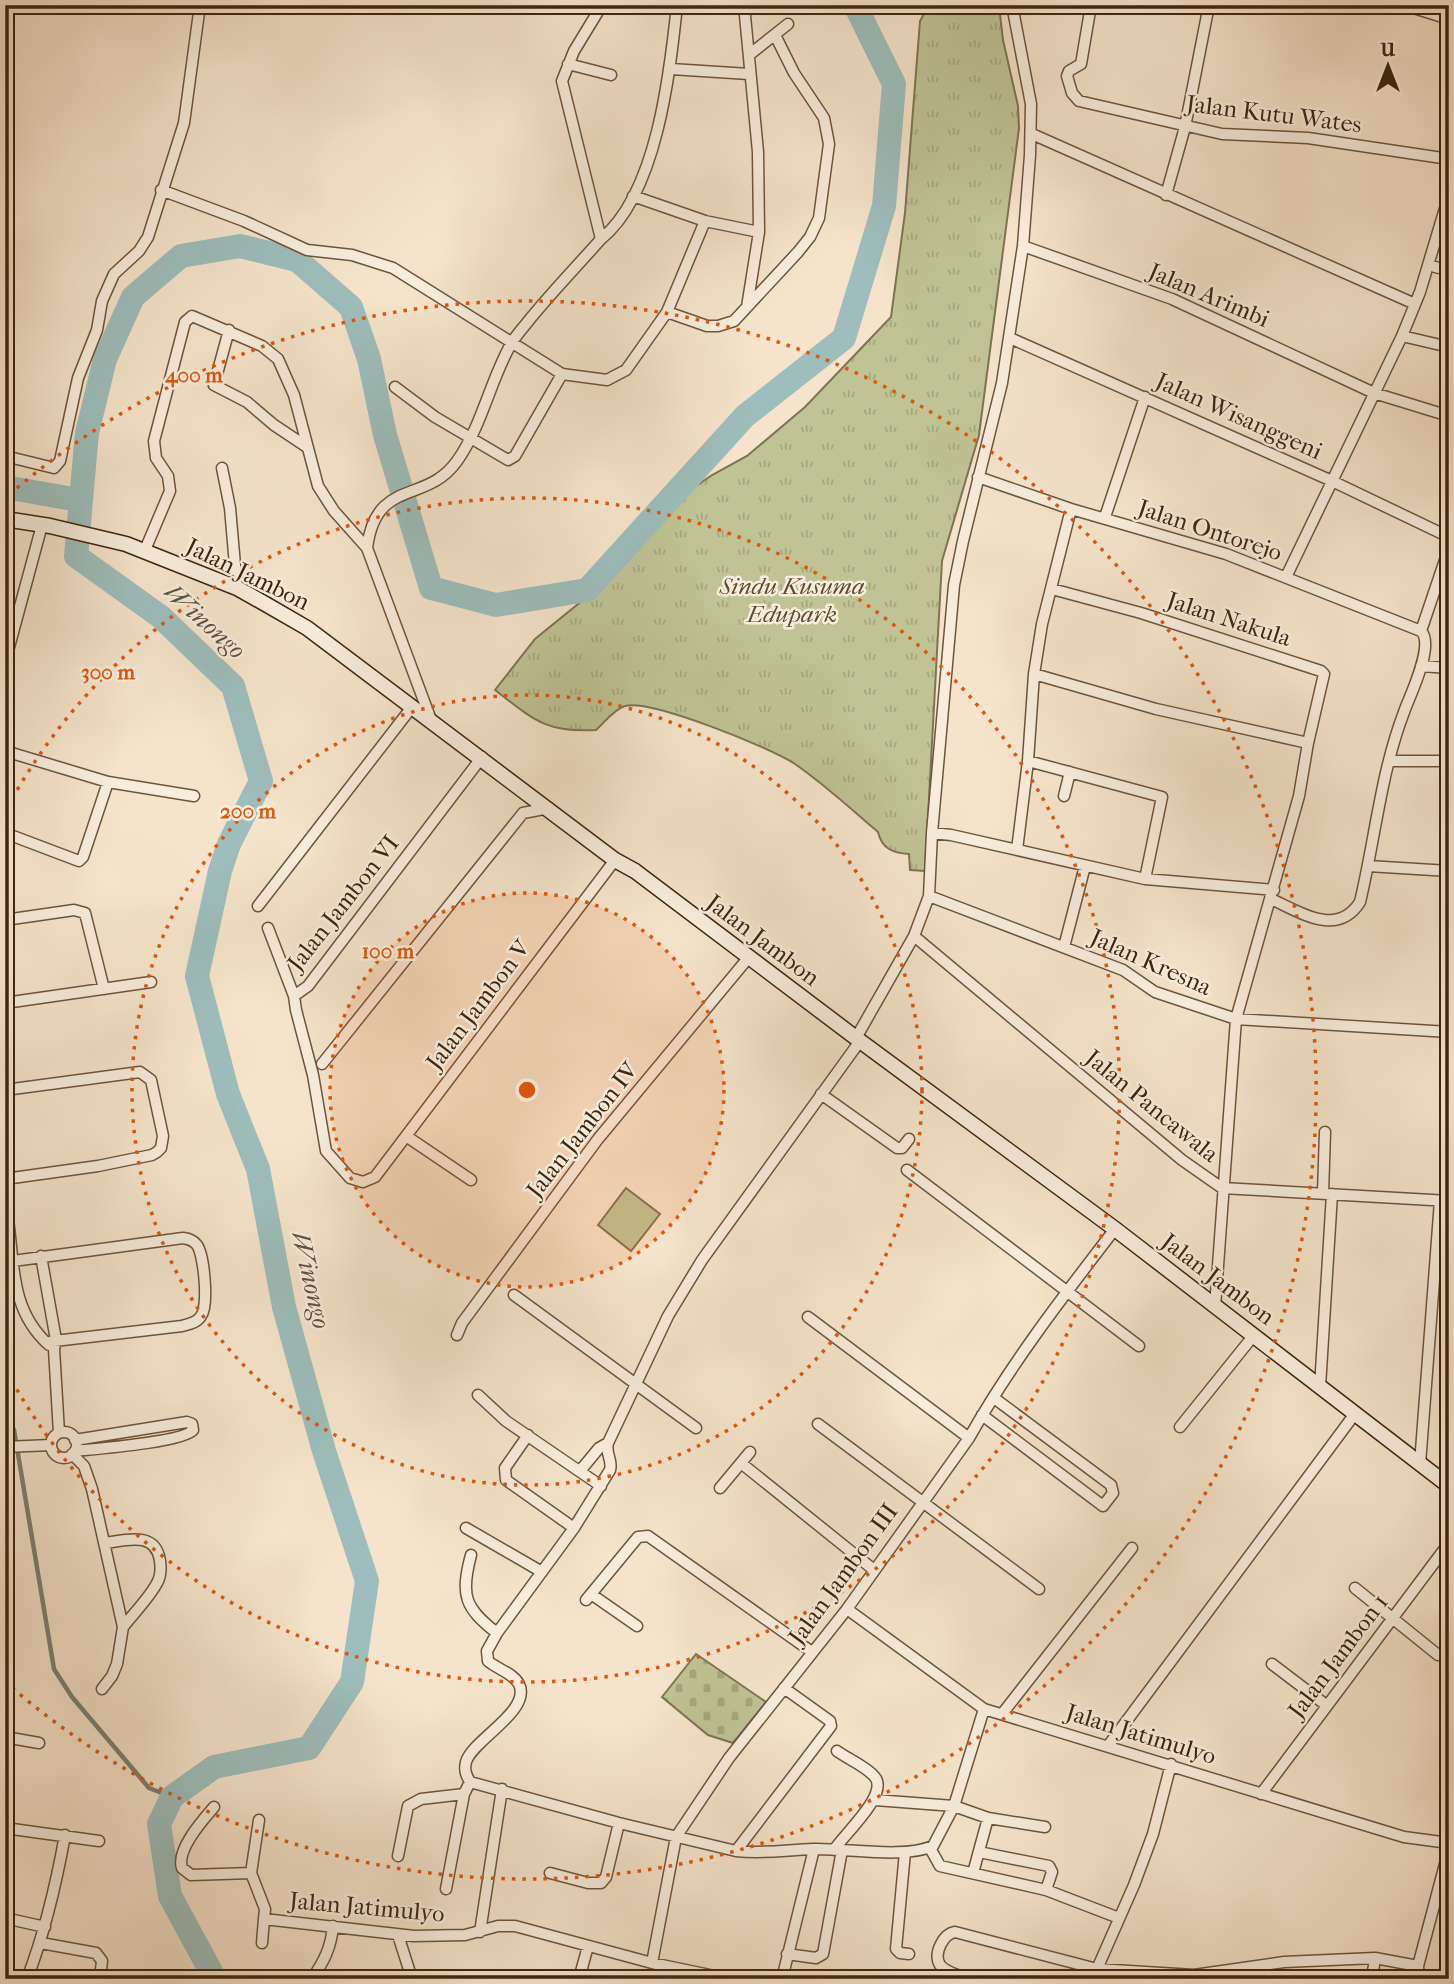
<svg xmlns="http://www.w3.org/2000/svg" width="1454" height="1984" viewBox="0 0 1454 1984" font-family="'IM FELL French Canon',serif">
<defs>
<pattern id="cemetery-stones" width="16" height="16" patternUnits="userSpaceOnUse" patternTransform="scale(1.75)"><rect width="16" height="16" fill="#bfc395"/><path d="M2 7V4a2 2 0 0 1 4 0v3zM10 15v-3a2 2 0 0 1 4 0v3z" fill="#a5a77f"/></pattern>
<pattern id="park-tufts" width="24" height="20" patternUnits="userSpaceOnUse" patternTransform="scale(1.75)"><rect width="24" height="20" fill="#bfc395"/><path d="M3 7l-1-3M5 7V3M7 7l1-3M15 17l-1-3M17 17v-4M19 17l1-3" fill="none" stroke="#a5a77f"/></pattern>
</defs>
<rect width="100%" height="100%" fill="#f5e4cb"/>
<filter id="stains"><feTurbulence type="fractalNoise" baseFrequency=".00286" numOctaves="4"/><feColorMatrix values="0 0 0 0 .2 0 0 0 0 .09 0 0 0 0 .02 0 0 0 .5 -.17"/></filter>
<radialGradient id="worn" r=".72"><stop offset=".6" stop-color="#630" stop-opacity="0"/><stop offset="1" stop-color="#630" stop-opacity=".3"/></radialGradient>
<!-- cemetery -->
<path fill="url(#cemetery-stones)" stroke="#7e7452" stroke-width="2" d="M696 1654 766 1702 733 1743 708 1735 662 1697Z"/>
<!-- park -->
<path fill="url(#park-tufts)" stroke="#7e7452" stroke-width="2" d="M929 5 999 6 1003 40 1018 106 1019 128 979 435 942 561 925 871 910 870 909 854C893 853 882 849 878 832 851 809 824 784 795 764 771 748 651 699 625 706 614 709 604 723 596 730 545 733 533 719 495 690L535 639 594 591 690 490 712 475 747 456 805 407 891 317 905 213 920 21Z"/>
<!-- garden -->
<path fill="#bfc395" stroke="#7e7452" stroke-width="2" d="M626 1188 660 1214 631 1251 598 1225Z"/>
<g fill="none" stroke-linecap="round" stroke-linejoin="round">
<!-- stream -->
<path stroke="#778176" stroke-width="4.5" d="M5 1408 14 1430 54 1669 72 1697 149 1788 172 1797"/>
<!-- river -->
<path stroke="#9dbebc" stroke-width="24" d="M5 487 79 500
M215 1979 170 1896 159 1824 172 1797 214 1767 309 1748 352 1682 367 1581 324 1451 284 1307 258 1169 228 1094 197 976 220 871 229 844 261 781 233 686 161 617 76 556 87 433 105 359 133 297 181 256 240 246 297 260 351 307 369 359 385 435 431 588 496 605 587 590 745 416 844 338 884 206 894 84 855 5"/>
<defs>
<path id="minor" d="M744 5 758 152 759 232 747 307
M1091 5 1081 64 1069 71 1067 76 1072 93 1079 101 1222 134 1308 138 1449 159
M1404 5 1449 19
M749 55 788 24
M568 64 611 75
M671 69 749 74
M1032 134 1415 304
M161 190 244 221 307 250 352 255 393 268 562 374 607 380 626 370 667 312
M1166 195 1185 127 1209 5
M633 196 705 221
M759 232 705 221 667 312 707 326H718L734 321 798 252 810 237 819 218 829 144 824 118 794 73 775 35
M601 239 562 81 574 51 602 5
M1023 246 1172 299 1374 393 1449 416
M1435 267 1449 270
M229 330 214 385 247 402 274 425 307 447
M1402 336 1449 347
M1010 338 1332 481 1449 537
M395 387 435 417 508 460 515 456 562 374
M5 456 54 468 60 461 78 378 97 330 102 301 114 274 139 251 148 237 184 123 200 5
M222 468 230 508 237 588
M978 477 1071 509 1226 554 1421 631C1435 645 1410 695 1404 712 1381 772 1375 839 1360 902 1337 938 1300 912 1271 899
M1105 517 1145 397
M145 550 170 491 168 476 156 458 154 441 185 322 192 316 262 346 278 359 294 395 318 486 334 511 367 548
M1286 577 1402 336 1420 292 1449 195
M1052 589 1141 613 1321 671 1324 674 1308 743 1299 796 1236 1019 1215 1307
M1421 631 1449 548
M5 662 42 525
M1421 666 1449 668
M1034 674 1156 709 1308 743
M431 720 367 548C376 477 426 505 457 461 482 426 490 381 511 344 516 335 524 327 530 319 553 291 578 265 601 239 657 194 670 72 677 5
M5 751 108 782 194 796
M482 757 308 986 294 996 296 1010 313 1075 326 1151 350 1178 363 1182 375 1177 615 860
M1028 761 1162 797 1145 879
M1390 761H1449
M1064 796 1070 772
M5 833 79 861 83 857 108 782
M932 833 951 835 1145 879 1274 890
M1017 850 1028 761 1034 674 1042 624 1071 509
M1368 866 1449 871
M929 896 1123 970 1155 992 1236 1019 1449 1032
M258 906 412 707
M5 920 74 910 85 913 104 989
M268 928 294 996
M914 936 1182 1160 1222 1188 1449 1201
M1064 947 1085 866
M5 1003 151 982
M856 1038 914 936 929 896 932 833 954 585 963 541 1002 383 1023 246 1030 155 1031 104 1012 5
M322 1064 523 813 549 808
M5 1090 140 1072 151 1080 163 1136 161 1148 157 1152 152 1155 98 1166 5 1179
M821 1094 897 1148H902L909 1139
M406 1136 471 1180
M907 1170 1139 1346
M1323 1193 1325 1132
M5 1201C16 1252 5 1306 49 1345
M41 1256 56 1340 54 1349 59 1433
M13 1261 183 1238C189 1239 193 1240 197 1245 204 1255 209 1306 201 1316 197 1323 189 1324 182 1326L46 1342
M514 1295 696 1428
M808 1317 969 1438
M457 1335 462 1323 598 1139 749 957
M1320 1387 1332 1194
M478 1395 506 1421 601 1486
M982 1415 1103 1506 1113 1493 1111 1485 994 1398
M818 1424 1039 1589
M1180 1427 1254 1335
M51 1445a13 13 0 1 1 26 0a13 13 0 1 1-26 0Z
M528 1435 505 1468 506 1480 574 1528
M5 1447 51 1445
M75 1451C94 1449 184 1442 193 1430L192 1424 187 1422 75 1440
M72 1454 84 1466 92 1489 123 1627 117 1664 112 1676 102 1689
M741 1463 874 1570
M1420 1464 1440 1201
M580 1471 599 1448 608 1443
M720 1488 750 1452
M466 1528 542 1572
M105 1543C127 1540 156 1531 160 1561 161 1568 161 1576 157 1583 149 1598 134 1613 123 1627
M471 1555C460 1596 465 1608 497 1633L487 1651 488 1661C497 1669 513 1673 519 1684 532 1711 472 1740 466 1762 464 1770 466 1775 470 1782L619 1823 736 1851 831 1726 830 1721 784 1688
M1355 1588 1438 1655
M591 1594 637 1626
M586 1600 638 1537 648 1536 812 1652
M847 1609 984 1709 1404 1837 1449 1843
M497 1633 574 1528 610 1470C613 1460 605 1454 608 1443L668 1316 702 1260 860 1041
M1272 1664 1326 1705
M1002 1714 1132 1548
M5 1737 39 1743
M1108 1746 1354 1415
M1261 1794 1449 1543
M875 1800 954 1806 988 1818 1045 1827
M214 1807C202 1821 176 1850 182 1868L191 1875 251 1873
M259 1820 251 1873 265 1909 264 1919 414 1936 465 1935 498 1926H515L652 1963 729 1979
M5 1828 99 1841
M930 1848 940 1866 1046 1890 1119 1918
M834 1850C843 1835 891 1793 874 1776 865 1766 848 1759 837 1751
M736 1851C763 1854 786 1850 813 1849 847 1848 903 1859 933 1846L954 1806 984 1709
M905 1852 896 1949 900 1953 909 1954
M979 1852 1049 1866 1052 1872 1046 1890
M398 1856 408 1806 421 1799 464 1794
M550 1873 588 1883H601L606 1877 619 1823
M973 1873 988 1818
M446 1889 464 1794 470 1782
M5 1918 45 1927
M480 1932 502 1789
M398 1935 412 1979
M41 1943 96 1953 102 1961 100 1979
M262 1943 264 1919
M787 1954 816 1958 823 1954 842 1850
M652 1963 676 1837 729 1758 847 1609 969 1438C1010 1365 1064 1295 1115 1229
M1418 1966 1449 1849
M1097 1969 1134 1885 1153 1834 1171 1764
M27 1979C45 1932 56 1885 65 1835
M312 1979C324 1961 331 1948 333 1926
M579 1979 588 1946
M782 1979 814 1849
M966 1979C959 1975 945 1972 940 1965 933 1954 943 1934 955 1932L1097 1969 1194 1975 1284 1962 1375 1958 1418 1966 1419 1979
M1372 1979 1375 1958"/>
<path id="secondary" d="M5 519 50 526 126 544 237 588 262 602 307 628 615 860 635 871 860 1041 1115 1229 1449 1486"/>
</defs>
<!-- minor casing -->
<use href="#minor" stroke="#6c553d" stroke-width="13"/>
<!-- secondary casing -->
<use href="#secondary" stroke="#3e250e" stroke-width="17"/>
<!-- minor -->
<use href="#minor" stroke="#f8eddd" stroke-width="10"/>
<!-- secondary -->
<use href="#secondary" stroke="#f8eddd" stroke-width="14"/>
</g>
<!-- distance rings -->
<circle cx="527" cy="1090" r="197" fill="#e0560c" fill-opacity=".12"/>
<g fill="none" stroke="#e0560c" stroke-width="3.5" stroke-dasharray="3.5 7">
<circle cx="527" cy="1090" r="197"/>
<circle cx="527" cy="1090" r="395"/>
<path d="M7 808A592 592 0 1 1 7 1372"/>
<path d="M9 495A789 789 0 1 1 9 1685"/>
</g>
<g text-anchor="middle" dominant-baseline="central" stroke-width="5" stroke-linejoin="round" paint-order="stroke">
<!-- street labels -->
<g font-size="24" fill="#3e250e" stroke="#f8eddd">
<text transform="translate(1274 114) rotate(7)">Jalan Kutu Wates</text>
<text transform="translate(1209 295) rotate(23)">Jalan Arimbi</text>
<text transform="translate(1239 416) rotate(24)">Jalan Wisanggeni</text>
<text transform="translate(1210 530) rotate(18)">Jalan Ontorejo</text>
<text transform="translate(248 574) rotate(26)">Jalan Jambon</text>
<text transform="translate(1229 619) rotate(18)">Jalan Nakula</text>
<text transform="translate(343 903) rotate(-52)">Jalan Jambon VI</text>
<text transform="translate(763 940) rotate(37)">Jalan Jambon</text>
<text transform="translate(1151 962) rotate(24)">Jalan Kresna</text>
<text transform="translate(478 1005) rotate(-53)">Jalan Jambon V</text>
<text transform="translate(1152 1106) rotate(39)">Jalan Pancawala</text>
<text transform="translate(582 1130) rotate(-52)">Jalan Jambon IV</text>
<text transform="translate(1218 1279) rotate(37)">Jalan Jambon</text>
<text transform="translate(843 1574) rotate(-54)">Jalan Jambon III</text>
<text transform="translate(1338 1656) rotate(-53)">Jalan Jambon 1</text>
<text transform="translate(1141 1734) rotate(17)">Jalan Jatimulyo</text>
<text transform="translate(367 1907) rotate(5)">Jalan Jatimulyo</text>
</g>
<!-- park labels -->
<g font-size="24" font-style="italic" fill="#5e4c30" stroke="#f8eddd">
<text x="792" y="586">Sindu Kusuma<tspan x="792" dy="28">Edupark</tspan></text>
</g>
<!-- water labels -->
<g font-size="26" font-style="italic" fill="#5a5342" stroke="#f8eddd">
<text transform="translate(205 621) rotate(42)">Winongo</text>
<text transform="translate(311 1280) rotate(77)">Winongo</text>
</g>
</g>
<circle cx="527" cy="1090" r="10" fill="#e0560c" stroke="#f8eddd" stroke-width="3.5"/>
<g font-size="21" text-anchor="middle" font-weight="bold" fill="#e0560c" stroke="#f8eddd" stroke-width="5" stroke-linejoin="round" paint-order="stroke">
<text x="194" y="382">400 m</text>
<text x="108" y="679">300 m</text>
<text x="248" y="818">200 m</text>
<text x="388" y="958">100 m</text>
</g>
<!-- margin -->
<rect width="1454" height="1984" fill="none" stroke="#f5e4cb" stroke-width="28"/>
<rect x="7" y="7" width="1440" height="1970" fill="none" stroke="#3e250e" stroke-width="3.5"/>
<rect x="14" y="14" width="1426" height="1956" fill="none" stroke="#3e250e" stroke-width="2"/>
<!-- north arrow -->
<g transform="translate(1388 66)" stroke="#f8eddd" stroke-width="5" paint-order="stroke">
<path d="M0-5L12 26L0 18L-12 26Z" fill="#3e250e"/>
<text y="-10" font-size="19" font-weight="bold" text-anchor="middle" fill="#3e250e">U</text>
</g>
<rect width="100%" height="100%" filter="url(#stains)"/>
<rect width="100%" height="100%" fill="url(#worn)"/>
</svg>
